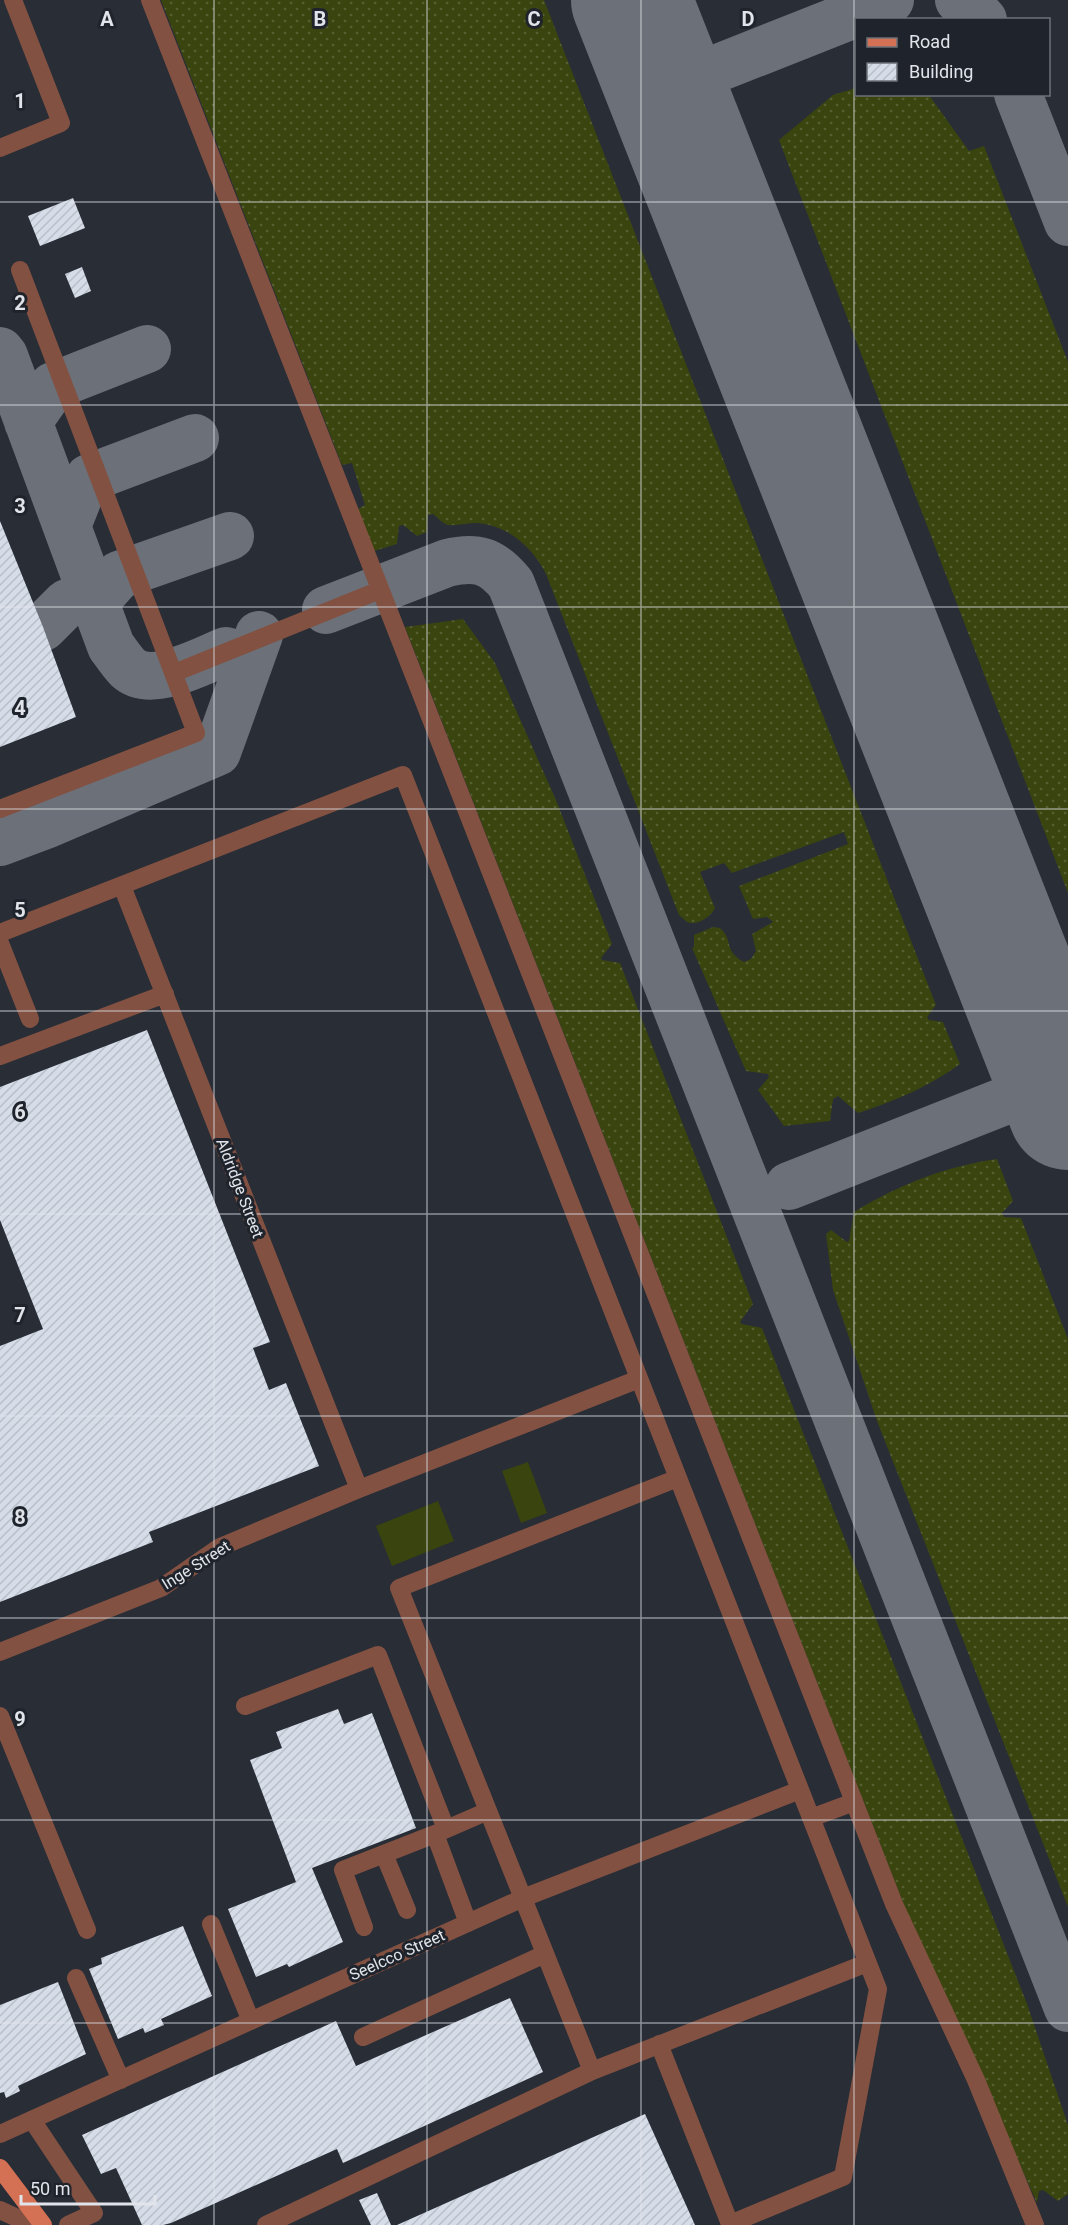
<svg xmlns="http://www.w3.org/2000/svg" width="1068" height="2225" viewBox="0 0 1068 2225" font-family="Roboto,sans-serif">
<defs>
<pattern id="grass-dots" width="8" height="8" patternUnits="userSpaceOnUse" patternTransform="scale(1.5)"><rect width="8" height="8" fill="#3a440e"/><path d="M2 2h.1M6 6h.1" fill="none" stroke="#565f31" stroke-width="1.8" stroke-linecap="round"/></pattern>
<pattern id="building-hatch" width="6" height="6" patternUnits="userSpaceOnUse" patternTransform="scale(1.5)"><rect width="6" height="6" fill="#d6dde9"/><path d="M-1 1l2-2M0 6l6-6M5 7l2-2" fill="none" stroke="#b9bfc8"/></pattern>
</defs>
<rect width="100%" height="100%" fill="#282d36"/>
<!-- grass -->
<path fill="url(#grass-dots)" d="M161 0H544L936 1005 927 1017 929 1020 943 1022 960 1064C928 1087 895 1101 858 1113L838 1096 833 1099 830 1121 784 1126 758 1090 769 1077 768 1074 746 1071 692 948 694 947V935L713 927 720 928C734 940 723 951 744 962L751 959 756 951 752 934 773 922 767 917 753 919 739 886 848 844 844 832 732 873 724 863 700 872 715 908C711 917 697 926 687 922 684 920 682 917 679 915L546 574C533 548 508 525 477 523 468 523 456 526 448 525 443 524 437 517 433 514L428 515 427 532 417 536 403 525 399 526 397 544 374 551 358 509 365 505 352 463 342 465Z
M856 88V94L929 95 969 151 984 146 1068 362V893L779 140 833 95Z
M463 619 495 663 556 800 612 944 601 958 602 960 620 963 753 1304 740 1322 742 1324 762 1328 1027 2004 1068 2125V2194L1058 2201 1043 2190 1039 2191 1037 2203 905 1908 405 627Z
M997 1159 1013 1201 1002 1213 1004 1217 1021 1218 1068 1339V1907L877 1421 833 1290 826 1234 831 1230 847 1242 849 1241 854 1212C898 1185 946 1166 997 1159Z"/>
<!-- pitch -->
<path fill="#3a440e" d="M528 1462 547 1513 521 1523 502 1471Z
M438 1501 454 1541 392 1566 376 1526Z"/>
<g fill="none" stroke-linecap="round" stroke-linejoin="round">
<!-- taxiway -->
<path stroke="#6c7078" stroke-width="48" d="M631 0 644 34
M959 0 972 8 983 20
M723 66 890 0
M1018 94 1068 222
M0 351 4 356 111 646C116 653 122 662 128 668 151 689 202 661 226 651
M28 422 53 386 147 349
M67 526 80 493 89 478 195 438
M326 610 447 563C476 556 492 560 511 584L1068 2008
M43 627 67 603 87 597 95 602 119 575 230 536
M0 842 48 824 217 752 259 635
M1008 1099C1029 1088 1045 1060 1039 1036
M789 1186 1068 1076"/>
<!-- runway -->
<path stroke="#6c7078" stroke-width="120" d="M631 0 1068 1110"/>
</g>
<!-- building -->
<path fill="url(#building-hatch)" d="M73 198 85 228 40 246 28 216Z
M82 267 91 291 75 298 65 274Z
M0 521 43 627 76 717 0 747Z
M147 1030 270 1342 253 1348 269 1390 286 1383 319 1466 149 1532 153 1542 0 1602V1346L43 1329 0 1220V1087Z
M338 1709 344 1724 372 1713 416 1828 312 1868 343 1942 289 1967 287 1964 256 1977 228 1909 296 1882 250 1760 282 1748 276 1732Z
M183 1926 212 1996 161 2019 164 2025 145 2033 143 2028 118 2039 89 1969 102 1964 101 1958Z
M58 1982 86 2054 18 2086 20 2091 6 2098 4 2092 0 2093V2005Z
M510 1998 543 2072 343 2163 337 2149 171 2223 163 2225H142L116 2168 101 2174 82 2135 336 2021 356 2066Z
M645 2114 695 2225H397Z
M377 2193 391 2225H371L359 2200Z"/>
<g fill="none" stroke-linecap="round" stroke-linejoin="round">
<!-- minor -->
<path stroke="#825142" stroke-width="18" d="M150 0 894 1904 976 2080 1035 2225
M0 148 61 123 13 0
M174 673 380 590
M0 809 196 733 20 270
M122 886 359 1489
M0 933 403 775 878 1989 843 2177 730 2224 659 2044
M0 943 30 1019
M0 1056 165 994
M678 1478 399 1588 592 2071 867 1963
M0 1652 161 1588 220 1547 359 1489 639 1379
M245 1706 378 1655 446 1829
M0 1716 87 1930
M811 1818 854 1802
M384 1854 407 1910
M468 1923 435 1834 488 1811
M211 1924 251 2021
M364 1927 343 1870 435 1834
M76 1978 121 2080
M363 2037 545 1954
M32 2120 94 2213 68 2225
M0 2134 523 1898 800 1790
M0 2210 32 2225
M266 2225 592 2071"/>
<!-- major -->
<path stroke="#d47053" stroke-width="18" d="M0 2168 43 2225"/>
</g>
<!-- grid -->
<path fill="none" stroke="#e1e5eb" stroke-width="1.5" stroke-opacity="0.55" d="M214 0V2225M427 0V2225M641 0V2225M854 0V2225M0 202H1068M0 405H1068M0 607H1068M0 809H1068M0 1011H1068M0 1214H1068M0 1416H1068M0 1618H1068M0 1820H1068M0 2023H1068"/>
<g text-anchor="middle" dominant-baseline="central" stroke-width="6" stroke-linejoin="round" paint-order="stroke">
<!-- street labels -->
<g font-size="16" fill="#e1e5eb" stroke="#1f242c">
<text transform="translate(240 1188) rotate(69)">Aldridge Street</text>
<text transform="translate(196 1565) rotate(-32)">Inge Street</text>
<text transform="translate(397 1955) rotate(-24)">Seelcco Street</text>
</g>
</g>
<g font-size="20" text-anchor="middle" font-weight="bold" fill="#e1e5eb" stroke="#1f242c" stroke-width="6" stroke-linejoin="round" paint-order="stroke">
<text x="107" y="26">A</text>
<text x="320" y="26">B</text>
<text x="534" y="26">C</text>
<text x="748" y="26">D</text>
<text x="20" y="108">1</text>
<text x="20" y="310">2</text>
<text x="20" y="513">3</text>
<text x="20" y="715">4</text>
<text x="20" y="917">5</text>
<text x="20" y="1119">6</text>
<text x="20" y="1322">7</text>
<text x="20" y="1524">8</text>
<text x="20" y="1726">9</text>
</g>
<!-- legend -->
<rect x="855" y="18" width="195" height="78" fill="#1f242c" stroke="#6d7178" stroke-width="1.5"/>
<rect x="867" y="38" width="30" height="9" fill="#d47053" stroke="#6d7178" stroke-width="1.5"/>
<text x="909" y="48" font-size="18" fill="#e1e5eb">Road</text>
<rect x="867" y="63" width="30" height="18" fill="url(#building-hatch)" stroke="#6d7178" stroke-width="1.5"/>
<text x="909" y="78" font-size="18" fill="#e1e5eb">Building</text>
<!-- scale -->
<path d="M21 2195v9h134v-9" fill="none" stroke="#e1e5eb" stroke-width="3"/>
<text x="30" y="2195" font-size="18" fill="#e1e5eb" stroke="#1f242c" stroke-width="4.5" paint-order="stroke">50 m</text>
</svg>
